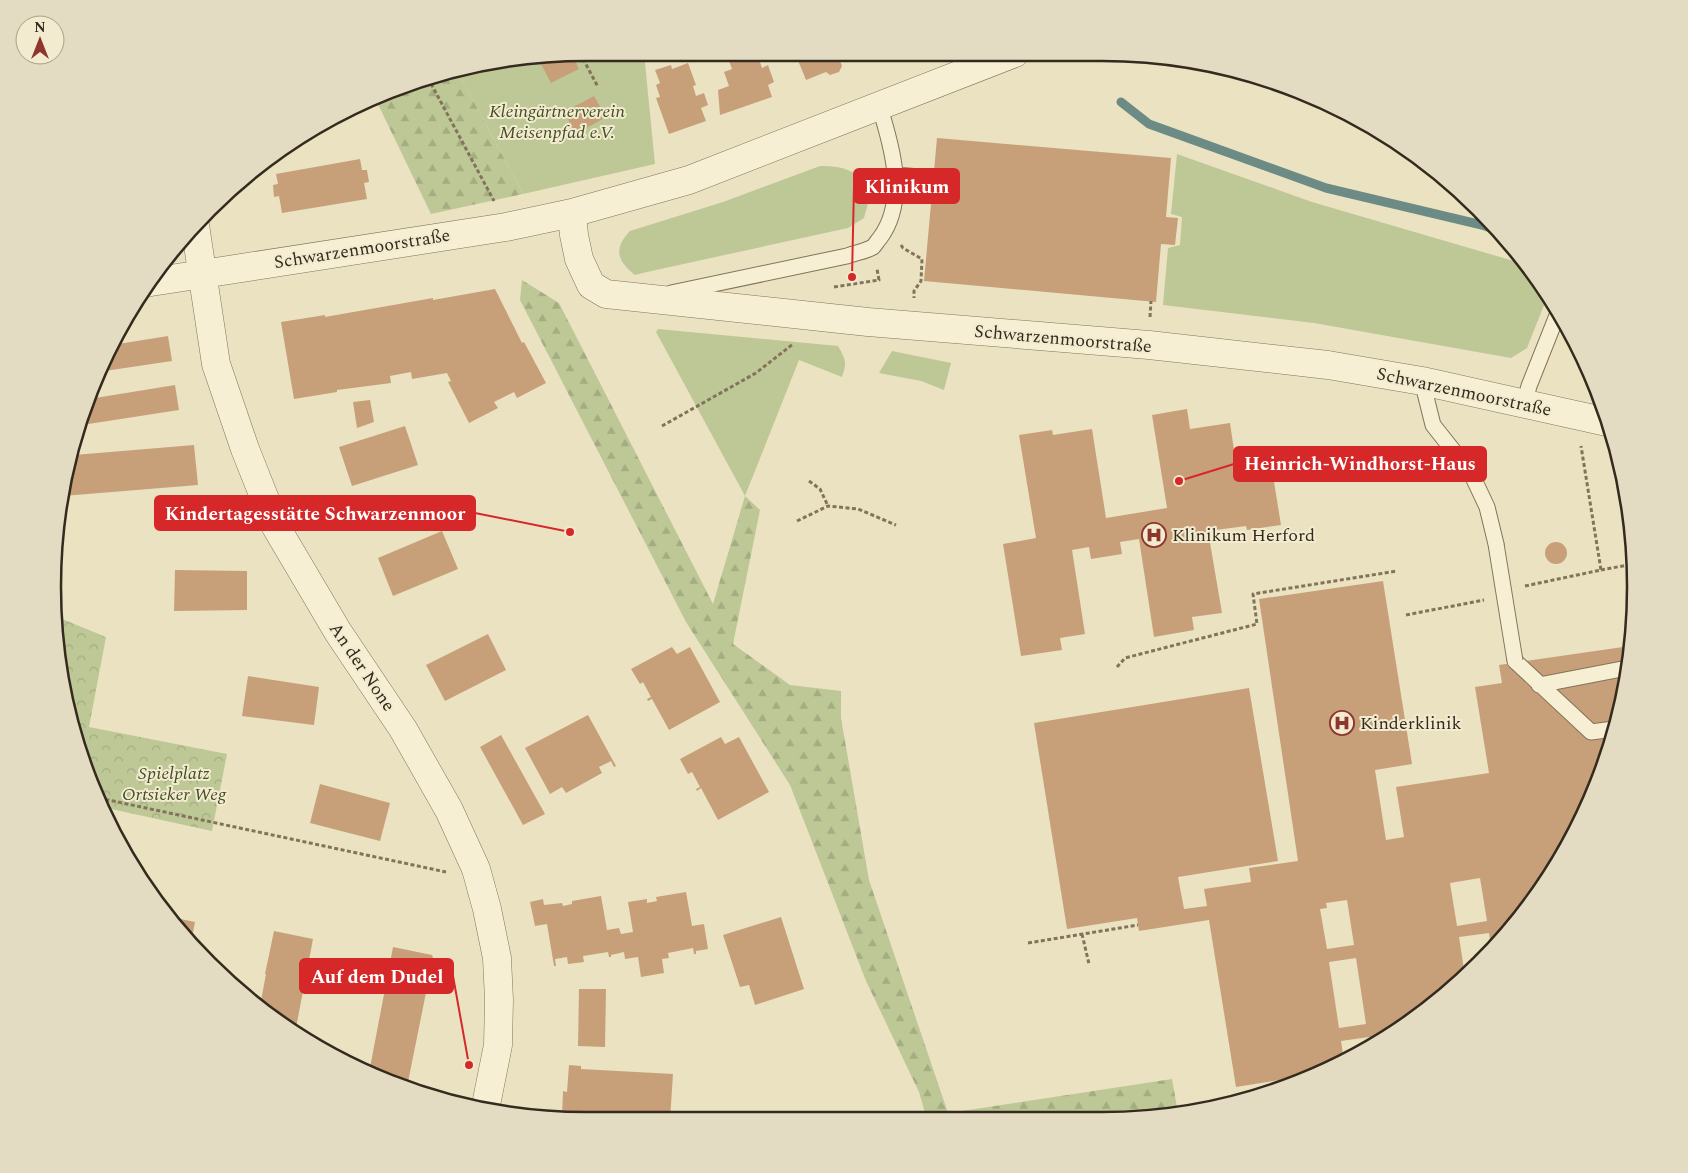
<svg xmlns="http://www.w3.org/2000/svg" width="1688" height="1173" viewBox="0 0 1688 1173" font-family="Spectral,serif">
<defs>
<pattern id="forest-firs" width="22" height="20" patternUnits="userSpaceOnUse" patternTransform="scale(1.25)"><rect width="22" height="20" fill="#bec896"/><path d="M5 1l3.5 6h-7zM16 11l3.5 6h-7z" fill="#a4ac81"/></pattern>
<pattern id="park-crowns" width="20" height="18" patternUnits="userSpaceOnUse" patternTransform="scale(1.25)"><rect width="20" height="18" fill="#bec896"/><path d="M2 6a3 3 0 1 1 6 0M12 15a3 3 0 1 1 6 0" fill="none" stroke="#a4ac81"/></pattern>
</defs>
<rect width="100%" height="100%" fill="#ebe2c1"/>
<!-- green -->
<path fill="#bec896" d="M586 53H644L655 164 523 194 457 70Z
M1177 154 1312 202 1524 264 1548 295 1527 348 1511 358 1314 323 1163 305 1168 248 1180 245 1182 217 1171 214Z
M820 166C842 166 850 169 867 182L870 196 864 218 848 228 647 272 635 275C616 260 614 248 630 231L723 202Z
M658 329 838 346C846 360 847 362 842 377L799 360 745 496 656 332Z
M892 351 951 363 944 390 921 381 879 373Z"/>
<!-- forest -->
<path fill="url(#forest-firs)" d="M457 70 523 194 431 214 375 98 448 71Z
M522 280 559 303 713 604 745 496 760 510 733 644 790 685 841 691V718L869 880 948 1113 1172 1079 1178 1113 1102 1120H927L919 1092 866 981 790 785 686 622 520 300Z"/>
<!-- park -->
<path fill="url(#park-crowns)" d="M55 616 106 637 89 727 227 754 212 831 102 807 63 690Z"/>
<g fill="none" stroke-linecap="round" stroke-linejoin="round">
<!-- stream -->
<path stroke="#6c8b85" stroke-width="9" d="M1121 102 1149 124 1326 188 1482 225 1496 230"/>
</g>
<!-- building -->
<path fill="#c7a07a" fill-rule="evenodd" d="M726 53H759L762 61 760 62 762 68 768 65 774 82 768 85 772 97 720 115 718 90 729 86 724 72 732 69Z
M795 53H837L842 66 839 72 830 75 826 72 806 80Z
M875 53H890L877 58Z
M572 54 579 69 551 83 540 62 547 58Z
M688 63 696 85 693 86 696 96 704 93 708 105 701 108 706 121 669 134 656 98 660 97 656 85 660 83 655 70 671 65 672 69Z
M594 96 606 117 576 134 564 112Z
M937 138 1171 158 1166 217 1178 218 1175 245 1161 244 1156 302 924 281Z
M360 159 362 170H367L369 182 364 183 367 199 282 213 279 196 274 197 273 185 278 184 276 174Z
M495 289 522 343 524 342 546 383 517 398 514 392 494 402 498 408 469 423 448 382 451 381 447 373 412 379 411 372 390 376 391 383 337 390V392L294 399 281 322 325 315V317L433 298V300Z
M168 336 172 361 98 372 112 345Z
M175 385 179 410 82 425 89 399Z
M370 400 374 422 357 428 353 402Z
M1187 409 1190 429 1230 423 1235 457 1269 451 1281 525 1247 530 1246 526 1208 531 1222 613 1192 617 1194 630 1154 637 1139 539 1120 542 1122 554 1091 559 1089 547 1072 550 1085 634 1060 638 1062 650 1021 656 1003 544 1036 538 1019 435 1052 430 1053 435 1092 429 1106 518 1167 508 1152 415Z
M405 426 418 465 352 486 339 447Z
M194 445 198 485 63 496 74 455Z
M442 531 458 569 393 596 378 558Z
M1545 553a11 11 0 1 1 22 0a11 11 0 1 1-22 0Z
M175 570 247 571V610L174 611Z
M1383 581 1412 764 1375 770 1386 840 1404 837 1396 787 1489 773 1475 687 1502 683 1499 665 1630 646 1625 691 1595 791 1545 883 1491 949 1489 933 1459 937 1465 976 1426 1010 1370 1045 1369 1037 1341 1041 1344 1061 1338 1065 1310 1075 1236 1087 1209 920 1139 931 1137 918 1067 929 1034 723 1249 688 1278 861 1178 877 1184 909 1207 906 1204 889 1251 882 1249 868 1298 861 1259 599ZM1480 878 1487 921 1457 926 1450 883ZM1347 900 1354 945 1327 949 1320 909 1327 908 1326 903ZM1356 958 1366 1024 1339 1028 1329 962Z
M488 634 506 670 445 701 426 665Z
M672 647 677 654 690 647 720 702 669 730 652 699 648 701 647 699 651 697 643 682 640 684 631 669Z
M248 676 319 687 314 725 242 716Z
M588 715 616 766 614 767 611 761 599 767 602 773 566 793 562 787 550 794 525 748Z
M501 735 545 814 523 825 480 747Z
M721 737 725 744 739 737 769 792 718 820 701 788 697 791 696 789 700 787 692 772 688 774 680 759Z
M320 784 390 803 380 841 310 823Z
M686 892 692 926 704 924 708 949 696 951V954H694L693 948 668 953 669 958 662 959 664 973 641 977 638 957 625 959 624 952 611 955V957H609L608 952 583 956 584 962 568 964 567 957 555 959 556 966H554L547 924 535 926 530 902 543 899 544 905 562 903 563 906 572 904V901L601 896 607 930 619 928 621 934 633 932 628 902 647 899V903L657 901 656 897Z
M171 917 195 922 191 942 184 934Z
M781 917 804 989 755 1005 749 985 740 987 723 935Z
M274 931 313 939 295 1033 260 1006 266 974H265Z
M393 947 432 955 433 958 407 1087 382 1080 369 1073Z
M579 989H606L605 1047 578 1046Z
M569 1065 581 1066V1069L673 1074 670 1120H633L562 1116 563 1091 567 1092Z
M843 1112V1120H762V1119L803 1117V1114Z"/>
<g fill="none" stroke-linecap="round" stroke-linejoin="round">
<defs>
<path id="service" d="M895 175 933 178
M671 293 847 256C855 253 866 251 873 247 875 245 878 240 880 238 908 200 892 146 879 105
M1422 381 1433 425 1471 473 1487 507 1496 544
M1524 404 1529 386 1558 313
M1515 661 1591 732 1614 729
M1539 685 1627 668"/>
<path id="minor" d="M572 213 574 235 579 259 591 285 606 294 868 322 1149 345 1328 365 1422 381 1607 422
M195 225 216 364 245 449 276 527 338 632 403 729 449 810 476 869 487 909 497 958 499 1000 498 1045 485 1110
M151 282 506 227 572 213 689 180 1015 53"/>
</defs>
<!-- service casing -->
<use href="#service" stroke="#83735a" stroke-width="17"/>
<!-- minor casing -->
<use href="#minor" stroke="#83735a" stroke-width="29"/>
<!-- path -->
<path stroke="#83735a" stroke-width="3" stroke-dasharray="4 2.5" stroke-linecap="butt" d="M580 53 598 87
M428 78 494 201
M901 245 903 248 922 259 921 281 914 291V298
M834 287 879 280 877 269
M1150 317 1151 301
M662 426 756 373 793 344
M809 481 820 489 828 506
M797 521 828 506 858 509 896 525
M1601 570 1633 564
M1525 586 1601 570 1581 446
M1406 615 1484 600
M1117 667 1125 658 1257 624 1253 594 1397 571
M99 798 446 872
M1082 934 1089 964
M1028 943 1138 925"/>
<!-- service -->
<use href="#service" stroke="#f6efd4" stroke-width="15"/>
<!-- minor -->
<use href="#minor" stroke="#f6efd4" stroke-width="28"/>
<defs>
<path id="service-bridge" d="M1496 544 1515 661"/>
</defs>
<!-- service-bridge casing -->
<use href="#service-bridge" stroke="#83735a" stroke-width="17" stroke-linecap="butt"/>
<!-- service-bridge -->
<use href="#service-bridge" stroke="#f6efd4" stroke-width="15"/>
</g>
<!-- icons -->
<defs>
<symbol id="hospital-ring" viewBox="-11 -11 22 22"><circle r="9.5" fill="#f3ebd0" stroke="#8e352e" stroke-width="1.5"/><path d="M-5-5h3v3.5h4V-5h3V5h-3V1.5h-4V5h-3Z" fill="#8e352e"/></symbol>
</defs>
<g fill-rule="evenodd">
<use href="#hospital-ring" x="1140" y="521" width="28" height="28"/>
<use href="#hospital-ring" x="1328" y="709" width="28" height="28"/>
</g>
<g text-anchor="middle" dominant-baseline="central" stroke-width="4" stroke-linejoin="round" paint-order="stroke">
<!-- park labels -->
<g font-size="18" font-style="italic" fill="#414f25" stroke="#f3ebd0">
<text x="557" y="111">Kleingärtnerverein<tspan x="557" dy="21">Meisenpfad e.V.</tspan></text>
<text x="174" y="773">Spielplatz<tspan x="174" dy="21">Ortsieker Weg</tspan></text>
</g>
<!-- street labels -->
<g font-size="18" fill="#342a1d" stroke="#f3ebd0">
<text transform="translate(362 249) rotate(-9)">Schwarzenmoorstraße</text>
<text transform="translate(1063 339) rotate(5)">Schwarzenmoorstraße</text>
<text transform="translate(1464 392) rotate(12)">Schwarzenmoorstraße</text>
<text transform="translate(362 667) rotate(56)">An der None</text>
</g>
<!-- poi labels -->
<g font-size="18" fill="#342a1d" stroke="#f3ebd0" text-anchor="start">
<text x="1172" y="535">Klinikum Herford</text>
<text x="1360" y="723">Kinderklinik</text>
</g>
</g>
<!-- crop -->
<path d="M0 0H1688V1173H0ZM586 61H1102A525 525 0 0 1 1627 586V587A525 525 0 0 1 1102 1112H586A525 525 0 0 1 61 587V586A525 525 0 0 1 586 61Z" fill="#e4dcc2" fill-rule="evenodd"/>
<path fill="none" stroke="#342a1d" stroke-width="2.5" d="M586 61H1102A525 525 0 0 1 1627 586V587A525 525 0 0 1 1102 1112H586A525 525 0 0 1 61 587V586A525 525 0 0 1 586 61Z"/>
<!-- callouts -->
<path fill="none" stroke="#d62828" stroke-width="2" d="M852 277L854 186M1179 481L1234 464M570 532L475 513M469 1065L453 976"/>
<g fill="#d62828" stroke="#f3ebd0" stroke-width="2">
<circle cx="852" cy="277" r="5"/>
<circle cx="1179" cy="481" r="5"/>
<circle cx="570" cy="532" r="5"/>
<circle cx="469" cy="1065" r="5"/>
</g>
<g fill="#d62828" stroke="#d62828" stroke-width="2">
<rect x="854" y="169" width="105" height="34" rx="5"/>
<rect x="1234" y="447" width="252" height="34" rx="5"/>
<rect x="155" y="496" width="320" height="34" rx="5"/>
<rect x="300" y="959" width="153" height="34" rx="5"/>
</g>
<g font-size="19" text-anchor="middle" font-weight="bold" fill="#fff">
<text x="907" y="193">Klinikum</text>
<text x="1360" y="470">Heinrich-Windhorst-Haus</text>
<text x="315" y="520">Kindertagesstätte Schwarzenmoor</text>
<text x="377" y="983">Auf dem Dudel</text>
</g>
<!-- north arrow -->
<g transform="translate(40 40)"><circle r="24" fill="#f3ebd0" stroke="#a79e88"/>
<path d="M0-4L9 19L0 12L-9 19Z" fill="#8e352e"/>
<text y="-8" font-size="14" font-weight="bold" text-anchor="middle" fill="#342a1d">N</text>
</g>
</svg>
